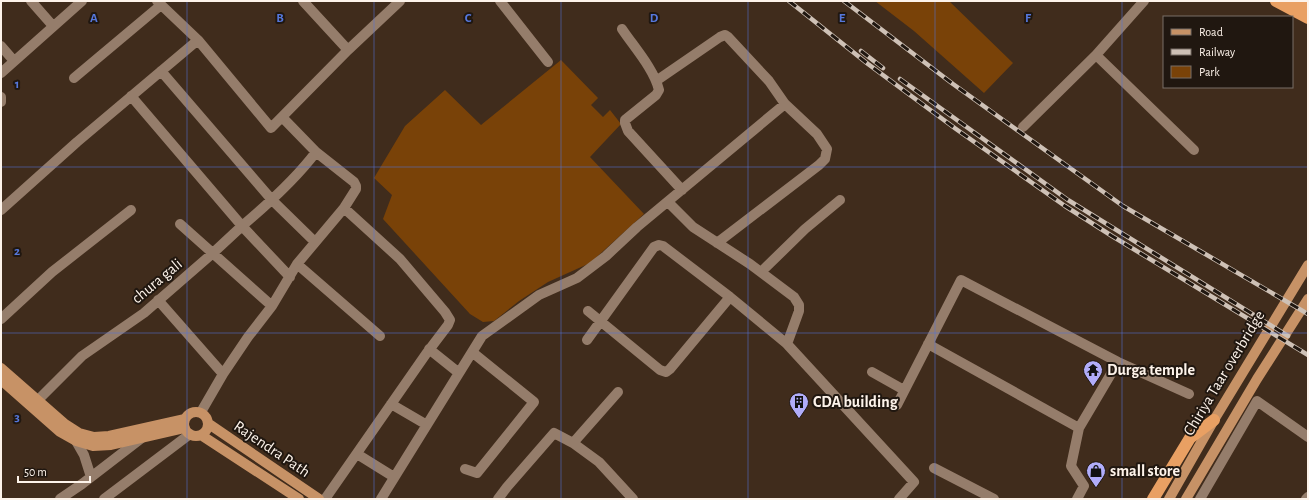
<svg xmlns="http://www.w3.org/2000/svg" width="1309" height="500" viewBox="0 0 1309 500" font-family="'Alegreya Sans',sans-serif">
<rect width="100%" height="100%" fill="#402c1c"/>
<!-- green -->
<path fill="#794208" d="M875 1H949L1013 63 984 93 914 31Z
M561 60 598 98 591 105 603 117 610 110 621 124 590 157 644 214 590 263 548 282 519 301 494 321 483 322 470 314 383 219 392 195 374 178 405 126 445 90 481 125Z"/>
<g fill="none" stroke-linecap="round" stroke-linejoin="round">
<!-- minor -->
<path stroke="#957d6b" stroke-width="10" d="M31 1 53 26
M157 1 198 40 271 128 348 50 400 1
M303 1 348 50
M500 1 548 62
M622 29C634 47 654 69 659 90L656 95 625 120V123L628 131 682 190
M1 46 14 61
M1096 55 1194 150
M161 71 272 200 315 242
M1 73 82 1
M74 78 161 5
M656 81 720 37 725 35 728 37 769 81 785 104 817 134 827 149 825 159 819 165 717 243
M131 96 242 226C268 204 295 180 316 152
M1 97V102
M1023 127 1096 55 1144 1
M668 202 693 227 750 264 794 297 799 305V311L787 344 914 482 899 499
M1 210 77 142 198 40
M180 224 272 306
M297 264 380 336
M761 272 805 229 840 200
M158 300 223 374
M588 311 660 370 666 372 670 369 730 297
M1 319 52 272 131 210
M587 340 654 247 659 245 663 246 730 297 787 344
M928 344 1079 428 1118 362
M429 349 459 373
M872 372 904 390
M37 401 82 356 144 313 213 253 242 226 290 277
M391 404 427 425
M897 405 961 280 1118 362 1189 394
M201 412 223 374 248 337 272 306 297 264 344 208 356 189V186L354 182 316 152 282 117
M76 441 84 455 91 477
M573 443 618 392
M357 454 394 477
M934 468 994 499
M465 469 477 473 534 402 472 352
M60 499 82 484 143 437
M104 499 190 434
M325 499 426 354 448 325 450 320 445 312 400 259 344 208
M381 499 482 336 539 295 577 278 606 256 637 227 785 104
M498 499 507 487 554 433 573 443 599 462 633 499
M1077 499 1084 486 1071 466 1079 428
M1200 499 1257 401 1308 437
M1306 499 1308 497"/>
<!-- major -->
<path stroke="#c79266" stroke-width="10" d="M1 368 65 424 79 433 94 437 109 436 185 419
M1 380 60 432 76 441 93 446 111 445 185 428
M184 424a12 12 0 1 1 24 0a12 12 0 1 1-24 0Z
M209 424 319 499
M201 435 299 499
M1169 499 1214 420 1308 265
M1186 499 1257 379 1308 299"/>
<!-- highway -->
<path stroke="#e9a063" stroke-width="12" d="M1276 1 1308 18
M1297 1 1308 7
M1153 499 1190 438 1214 420"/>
<defs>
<path id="rail" d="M789 1 868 64 956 129 1065 206 1112 236 1308 355
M844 1 953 84 1123 206 1308 314
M861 51 883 68
M900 79 1068 200 1288 336"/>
</defs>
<!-- rail casing -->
<use href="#rail" stroke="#cec1b6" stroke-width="4.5"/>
<!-- rail -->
<use href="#rail" stroke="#201710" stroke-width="3" stroke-dasharray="9" stroke-linecap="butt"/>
</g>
<!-- grid -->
<path fill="none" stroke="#5577dc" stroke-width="1" stroke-opacity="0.55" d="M187 1V499M374 1V499M561 1V499M748 1V499M935 1V499M1122 1V499M1 167H1308M1 333H1308"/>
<!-- icons -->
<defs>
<symbol id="temple-pin" viewBox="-11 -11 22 30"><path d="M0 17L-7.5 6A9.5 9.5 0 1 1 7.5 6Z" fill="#b1adfa" stroke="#201710"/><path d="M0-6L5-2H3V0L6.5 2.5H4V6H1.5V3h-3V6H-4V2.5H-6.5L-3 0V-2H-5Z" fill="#111"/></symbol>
<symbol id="building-pin" viewBox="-11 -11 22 30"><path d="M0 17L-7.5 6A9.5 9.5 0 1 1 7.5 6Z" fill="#b1adfa" stroke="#201710"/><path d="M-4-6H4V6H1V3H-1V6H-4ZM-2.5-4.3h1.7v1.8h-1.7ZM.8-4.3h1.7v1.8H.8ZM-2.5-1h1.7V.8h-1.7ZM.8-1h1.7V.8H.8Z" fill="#111"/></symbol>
<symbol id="shop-pin" viewBox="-11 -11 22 30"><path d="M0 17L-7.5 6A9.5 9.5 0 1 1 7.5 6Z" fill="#b1adfa" stroke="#201710"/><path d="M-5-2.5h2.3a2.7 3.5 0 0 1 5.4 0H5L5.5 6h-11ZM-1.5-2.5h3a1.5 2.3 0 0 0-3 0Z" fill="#111"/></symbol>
</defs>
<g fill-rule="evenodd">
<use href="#temple-pin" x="1082" y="359" width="22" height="30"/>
<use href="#building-pin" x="788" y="391" width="22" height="30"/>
<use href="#shop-pin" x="1085" y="460" width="22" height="30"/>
</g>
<g text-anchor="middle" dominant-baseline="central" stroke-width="4" stroke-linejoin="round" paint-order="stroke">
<!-- street labels -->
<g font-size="16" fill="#fdf3ea" stroke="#201710">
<text transform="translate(157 281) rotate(-40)">chura gali</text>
<text transform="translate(1224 373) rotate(-59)">Chiriya Taar overbridge</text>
<text transform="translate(272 449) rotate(34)">Rajendra Path</text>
</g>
<!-- poi labels -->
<g font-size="16" font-weight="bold" fill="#fdf3ea" stroke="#201710" text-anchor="start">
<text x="1107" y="370">Durga temple</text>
<text x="813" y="402">CDA building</text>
<text x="1110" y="471">small store</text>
</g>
</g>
<g font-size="13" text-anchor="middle" font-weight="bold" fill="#5577dc" stroke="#201710" stroke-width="4" stroke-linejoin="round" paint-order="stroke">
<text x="94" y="22">A</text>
<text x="280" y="22">B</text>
<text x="468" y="22">C</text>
<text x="654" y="22">D</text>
<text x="842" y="22">E</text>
<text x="1028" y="22">F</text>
<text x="17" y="88">1</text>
<text x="17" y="255">2</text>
<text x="17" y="421">3</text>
</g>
<!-- border -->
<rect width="1309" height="500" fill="none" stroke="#fdf3ea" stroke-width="4"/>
<!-- legend -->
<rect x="1163" y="16" width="130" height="72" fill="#201710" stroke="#786f67"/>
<rect x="1171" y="29" width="20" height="6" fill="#c79266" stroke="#786f67"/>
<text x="1199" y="36" font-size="12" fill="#fdf3ea">Road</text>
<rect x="1171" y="49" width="20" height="6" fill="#cec1b6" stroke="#786f67"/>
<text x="1199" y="56" font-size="12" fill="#fdf3ea">Railway</text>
<rect x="1171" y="66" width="20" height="12" fill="#794208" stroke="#786f67"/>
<text x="1199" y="76" font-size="12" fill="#fdf3ea">Park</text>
<!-- scale -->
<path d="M18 476v6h72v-6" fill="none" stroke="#fdf3ea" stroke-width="2"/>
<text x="24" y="476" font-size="12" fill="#fdf3ea" stroke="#201710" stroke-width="3" paint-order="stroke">50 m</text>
</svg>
